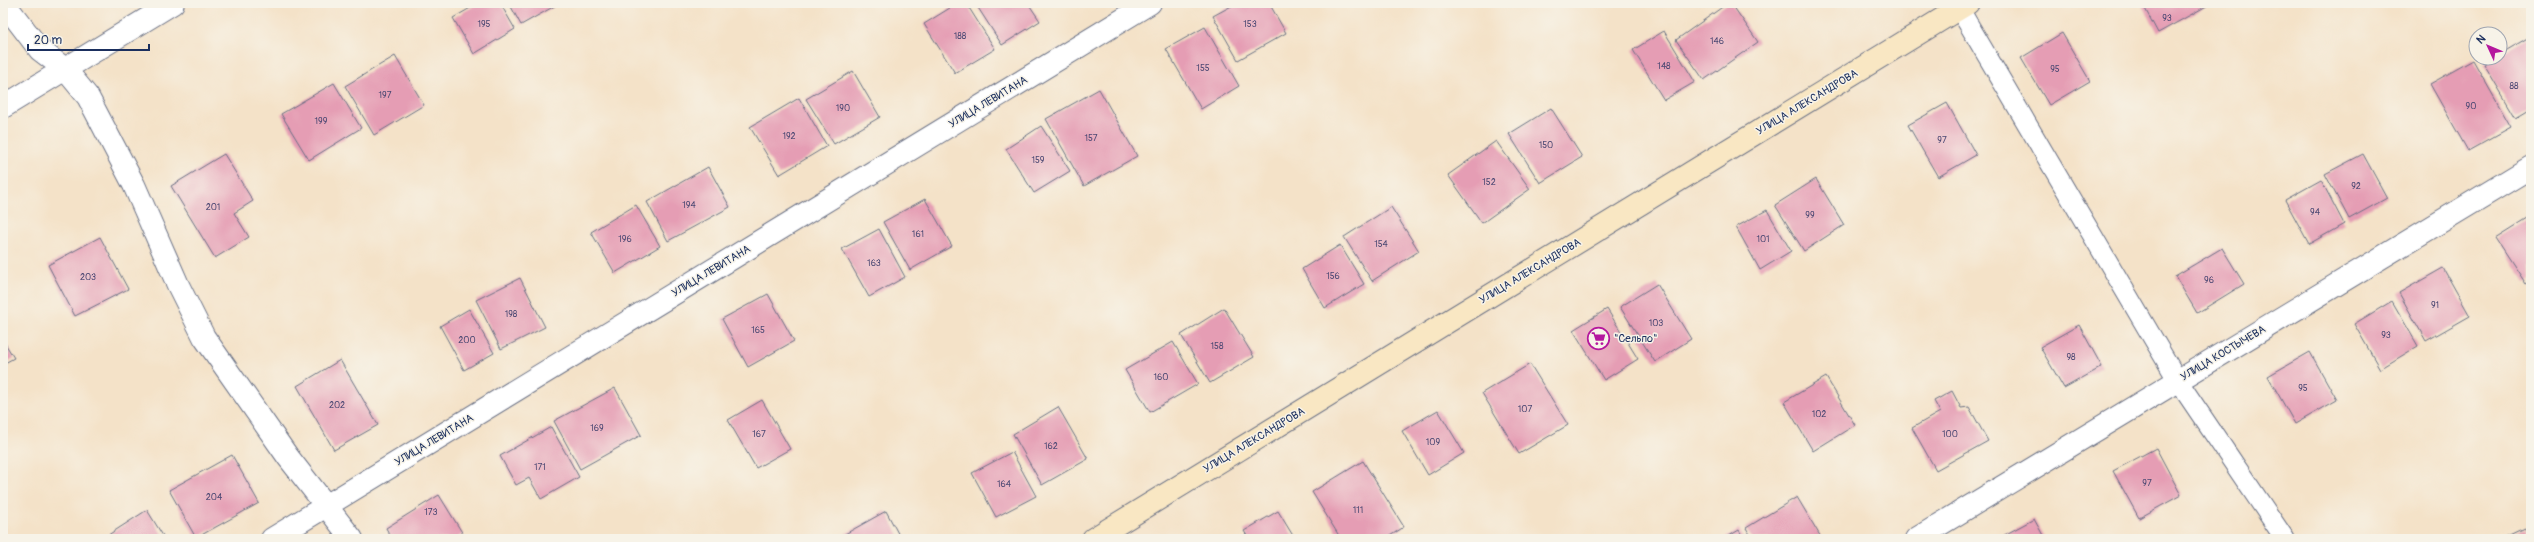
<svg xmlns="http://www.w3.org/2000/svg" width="2534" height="542" viewBox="0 0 2534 542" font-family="Pangolin,sans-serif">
<rect width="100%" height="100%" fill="#f7f3e8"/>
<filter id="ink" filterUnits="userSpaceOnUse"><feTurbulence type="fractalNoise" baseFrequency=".025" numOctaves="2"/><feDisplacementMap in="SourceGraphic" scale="8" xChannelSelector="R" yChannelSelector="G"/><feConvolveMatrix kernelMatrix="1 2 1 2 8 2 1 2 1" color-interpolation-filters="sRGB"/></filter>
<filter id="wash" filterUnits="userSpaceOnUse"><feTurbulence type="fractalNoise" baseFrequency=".012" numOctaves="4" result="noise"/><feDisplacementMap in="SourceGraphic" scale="16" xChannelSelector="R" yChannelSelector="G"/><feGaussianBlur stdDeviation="0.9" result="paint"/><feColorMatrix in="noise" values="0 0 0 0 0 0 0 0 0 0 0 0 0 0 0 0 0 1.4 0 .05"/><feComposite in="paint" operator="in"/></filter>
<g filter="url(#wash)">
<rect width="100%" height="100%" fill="#f4e2c8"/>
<g id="blocks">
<!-- building -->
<path fill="#e59db4" d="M479 3H500L515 29 474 54 453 18Z
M509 3H560L521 25Z
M958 3H966L995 49 955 73 924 24Z
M975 3H1028L1040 21 1002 45Z
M1237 3H1269L1286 33 1238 60 1213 16Z
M1728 3H1731L1758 42 1704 80 1676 40Z
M1824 3H1832L1826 7Z
M2142 3H2212L2158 33Z
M1205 27 1239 86 1201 109 1166 49Z
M1664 31 1695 82 1664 100 1633 50Z
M2062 33 2090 81 2049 105 2021 58Z
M2531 36V109L2516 118 2484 64 2494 58H2500V54Z
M395 56 424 105 374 135 345 86Z
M2473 60 2511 127 2468 151 2430 84Z
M853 71 880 117 834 144 806 99Z
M334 83 361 128 309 160 281 114Z
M1099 89 1137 156 1084 186 1046 119Z
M799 98 827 146 779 175 750 127Z
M1947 103 1976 155 1938 177 1908 125Z
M1551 108 1582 157 1540 183 1509 134Z
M1041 126 1070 171 1034 193 1006 149Z
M1496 141 1530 189 1482 223 1448 175Z
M224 154 253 201 234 213 249 237 215 258 171 186Z
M2363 154 2387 198 2349 219 2325 174Z
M708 167 730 207 668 241 647 202Z
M1816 179 1844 225 1804 251 1775 205Z
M2321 180 2344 224 2309 244 2285 200Z
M925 199 952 246 910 270 883 222Z
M636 205 660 246 615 273 591 232Z
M1391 207 1419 251 1372 281 1344 237Z
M1767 210 1791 251 1760 270 1736 227Z
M2531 216V281L2526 284 2496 238Z
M879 229 905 277 869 297 842 249Z
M100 237 128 289 75 316 48 265Z
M1340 245 1364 284 1325 308 1302 269Z
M2222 248 2244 284 2197 313 2175 276Z
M2443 268 2470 316 2426 341 2399 293Z
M520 278 545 327 501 349 476 300Z
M1657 284 1691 339 1655 362 1620 307Z
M768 294 794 341 748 367 722 319Z
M2392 301 2418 346 2380 369 2354 324Z
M1224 308 1254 357 1210 383 1181 335Z
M469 309 494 353 464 370 440 326Z
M1607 309 1638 359 1604 380 1573 330Z
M2079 325 2102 367 2064 388 2040 347Z
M3 340 14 358 3 364Z
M1173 342 1198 384 1150 412 1125 370Z
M2310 352 2337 400 2295 424 2268 376Z
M340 360 378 425 334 450 297 386Z
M1530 364 1568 425 1519 454 1482 393Z
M1826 377 1855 425 1813 451 1784 402Z
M615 388 641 435 580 469 554 421Z
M1952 391 1961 408 1969 407 1988 441 1936 470 1912 428 1940 412 1934 401Z
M762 400 790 449 756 468 728 420Z
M1058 407 1088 459 1042 485 1013 434Z
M1438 410 1464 453 1428 475 1402 431Z
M551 427 579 477 541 499 529 478 516 485 500 456Z
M2156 448 2181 495 2139 518 2113 471Z
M1012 452 1036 496 996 517 972 473Z
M232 455 259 503 196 538 169 490Z
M1363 461 1404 527 1385 539H1341L1312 492Z
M439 495 463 534 456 539H392L386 528Z
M1797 497 1822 539H1753L1746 528Z
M147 510 165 539H102Z
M886 511 901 539H847L845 534Z
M1278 511 1295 539H1249L1244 531Z
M2034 519 2045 539H1997Z
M2524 528 2529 539H2501Z
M1739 530 1744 539H1724Z"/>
</g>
</g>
<g filter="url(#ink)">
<use href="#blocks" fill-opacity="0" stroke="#676e83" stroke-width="1"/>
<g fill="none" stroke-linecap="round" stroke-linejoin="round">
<defs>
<path id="lane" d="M1956 3 2178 381 2285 539"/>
<path id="street" d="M4 3 40 50 65 69 88 97 134 185 178 285 204 337 288 457 352 539
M3 107 173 3
M272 539 1150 3
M1916 539 2531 167"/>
<path id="secondary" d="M1093 539 1968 3"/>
</defs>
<!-- lane casing -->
<use href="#lane" stroke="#676e83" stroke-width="21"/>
<!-- street casing -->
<use href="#street" stroke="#676e83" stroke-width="24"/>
<!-- secondary casing -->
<use href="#secondary" stroke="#676e83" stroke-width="24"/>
<!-- lane -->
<use href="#lane" stroke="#fff" stroke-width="19"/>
<!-- street -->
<use href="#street" stroke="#fff" stroke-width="22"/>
<!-- secondary -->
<use href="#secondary" stroke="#f9e7c3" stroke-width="22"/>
</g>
</g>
<!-- icons -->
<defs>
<symbol id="supermarket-ring" viewBox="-11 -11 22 22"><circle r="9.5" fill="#f7f3e8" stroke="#b5179e" stroke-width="1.5"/><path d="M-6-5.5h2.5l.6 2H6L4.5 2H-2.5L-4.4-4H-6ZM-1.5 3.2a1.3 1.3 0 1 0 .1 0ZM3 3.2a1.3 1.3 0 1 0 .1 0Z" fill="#b5179e"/></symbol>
</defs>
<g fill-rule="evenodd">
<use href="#supermarket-ring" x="1586" y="326" width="25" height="25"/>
</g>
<g text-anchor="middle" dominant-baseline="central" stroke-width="3" stroke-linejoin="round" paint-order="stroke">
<!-- number labels -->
<g font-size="9" fill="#4e4a74">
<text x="2167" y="18">93</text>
<text x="484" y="24">195</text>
<text x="1250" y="24">153</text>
<text x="960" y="36">188</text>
<text x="1717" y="41">146</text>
<text x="1664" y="66">148</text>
<text x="1203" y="68">155</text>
<text x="2055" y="69">95</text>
<text x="2514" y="86">88</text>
<text x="385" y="95">197</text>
<text x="2471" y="106">90</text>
<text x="843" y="108">190</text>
<text x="321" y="121">199</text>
<text x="789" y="136">192</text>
<text x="1091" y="138">157</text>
<text x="1942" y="140">97</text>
<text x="1546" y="145">150</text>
<text x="1038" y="160">159</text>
<text x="1489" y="182">152</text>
<text x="2356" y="186">92</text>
<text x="689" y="205">194</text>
<text x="213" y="207">201</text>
<text x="2315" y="212">94</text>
<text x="1810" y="215">99</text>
<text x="918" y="234">161</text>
<text x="625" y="239">196</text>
<text x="1763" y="239">101</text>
<text x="1381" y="244">154</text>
<text x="874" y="263">163</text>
<text x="1333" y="276">156</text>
<text x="88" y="277">203</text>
<text x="2209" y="280">96</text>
<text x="2435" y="305">91</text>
<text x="511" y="314">198</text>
<text x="1656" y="323">103</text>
<text x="758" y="330">165</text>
<text x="2386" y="335">93</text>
<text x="467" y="340">200</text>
<text x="1217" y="346">158</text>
<text x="2071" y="357">98</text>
<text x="1161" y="377">160</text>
<text x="2303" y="388">95</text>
<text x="337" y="405">202</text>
<text x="1525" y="409">107</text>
<text x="1819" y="414">102</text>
<text x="597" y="428">169</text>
<text x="759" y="434">167</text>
<text x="1950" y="434">100</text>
<text x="1433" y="442">109</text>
<text x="1051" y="446">162</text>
<text x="540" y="467">171</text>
<text x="2147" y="483">97</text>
<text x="1004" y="484">164</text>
<text x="214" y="497">204</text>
<text x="1358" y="510">111</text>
<text x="431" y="512">173</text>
</g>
<!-- street labels -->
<g font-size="11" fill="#1b2f5e" stroke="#f7f3e8">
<text transform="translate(988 102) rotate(-31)">УЛИЦА ЛЕВИТАНА</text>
<text transform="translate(1807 102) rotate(-31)">УЛИЦА АЛЕКСАНДРОВА</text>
<text transform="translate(711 271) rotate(-31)">УЛИЦА ЛЕВИТАНА</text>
<text transform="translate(1530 271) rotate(-31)">УЛИЦА АЛЕКСАНДРОВА</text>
<text transform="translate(2223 353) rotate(-31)">УЛИЦА КОСТЫЧЕВА</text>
<text transform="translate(434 440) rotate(-31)">УЛИЦА ЛЕВИТАНА</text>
<text transform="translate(1254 440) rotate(-31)">УЛИЦА АЛЕКСАНДРОВА</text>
</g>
<!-- poi labels -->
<g font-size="11" fill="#1b2f5e" stroke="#f7f3e8" text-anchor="start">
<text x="1614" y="338">"Сельпо"</text>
</g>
</g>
<!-- margin -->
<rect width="2534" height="542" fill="none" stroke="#f7f3e8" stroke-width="16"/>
<!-- north arrow -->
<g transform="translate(2488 46) rotate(314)"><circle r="19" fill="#f7f3e8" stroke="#9fa5b1"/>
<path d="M0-3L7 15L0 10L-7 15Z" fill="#b5179e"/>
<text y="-6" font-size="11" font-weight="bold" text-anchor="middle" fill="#1b2f5e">N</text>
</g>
<!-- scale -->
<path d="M28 44v6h121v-6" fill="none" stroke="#1b2f5e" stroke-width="2"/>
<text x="34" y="44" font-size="12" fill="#1b2f5e" stroke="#f7f3e8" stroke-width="3" paint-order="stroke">20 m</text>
</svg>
